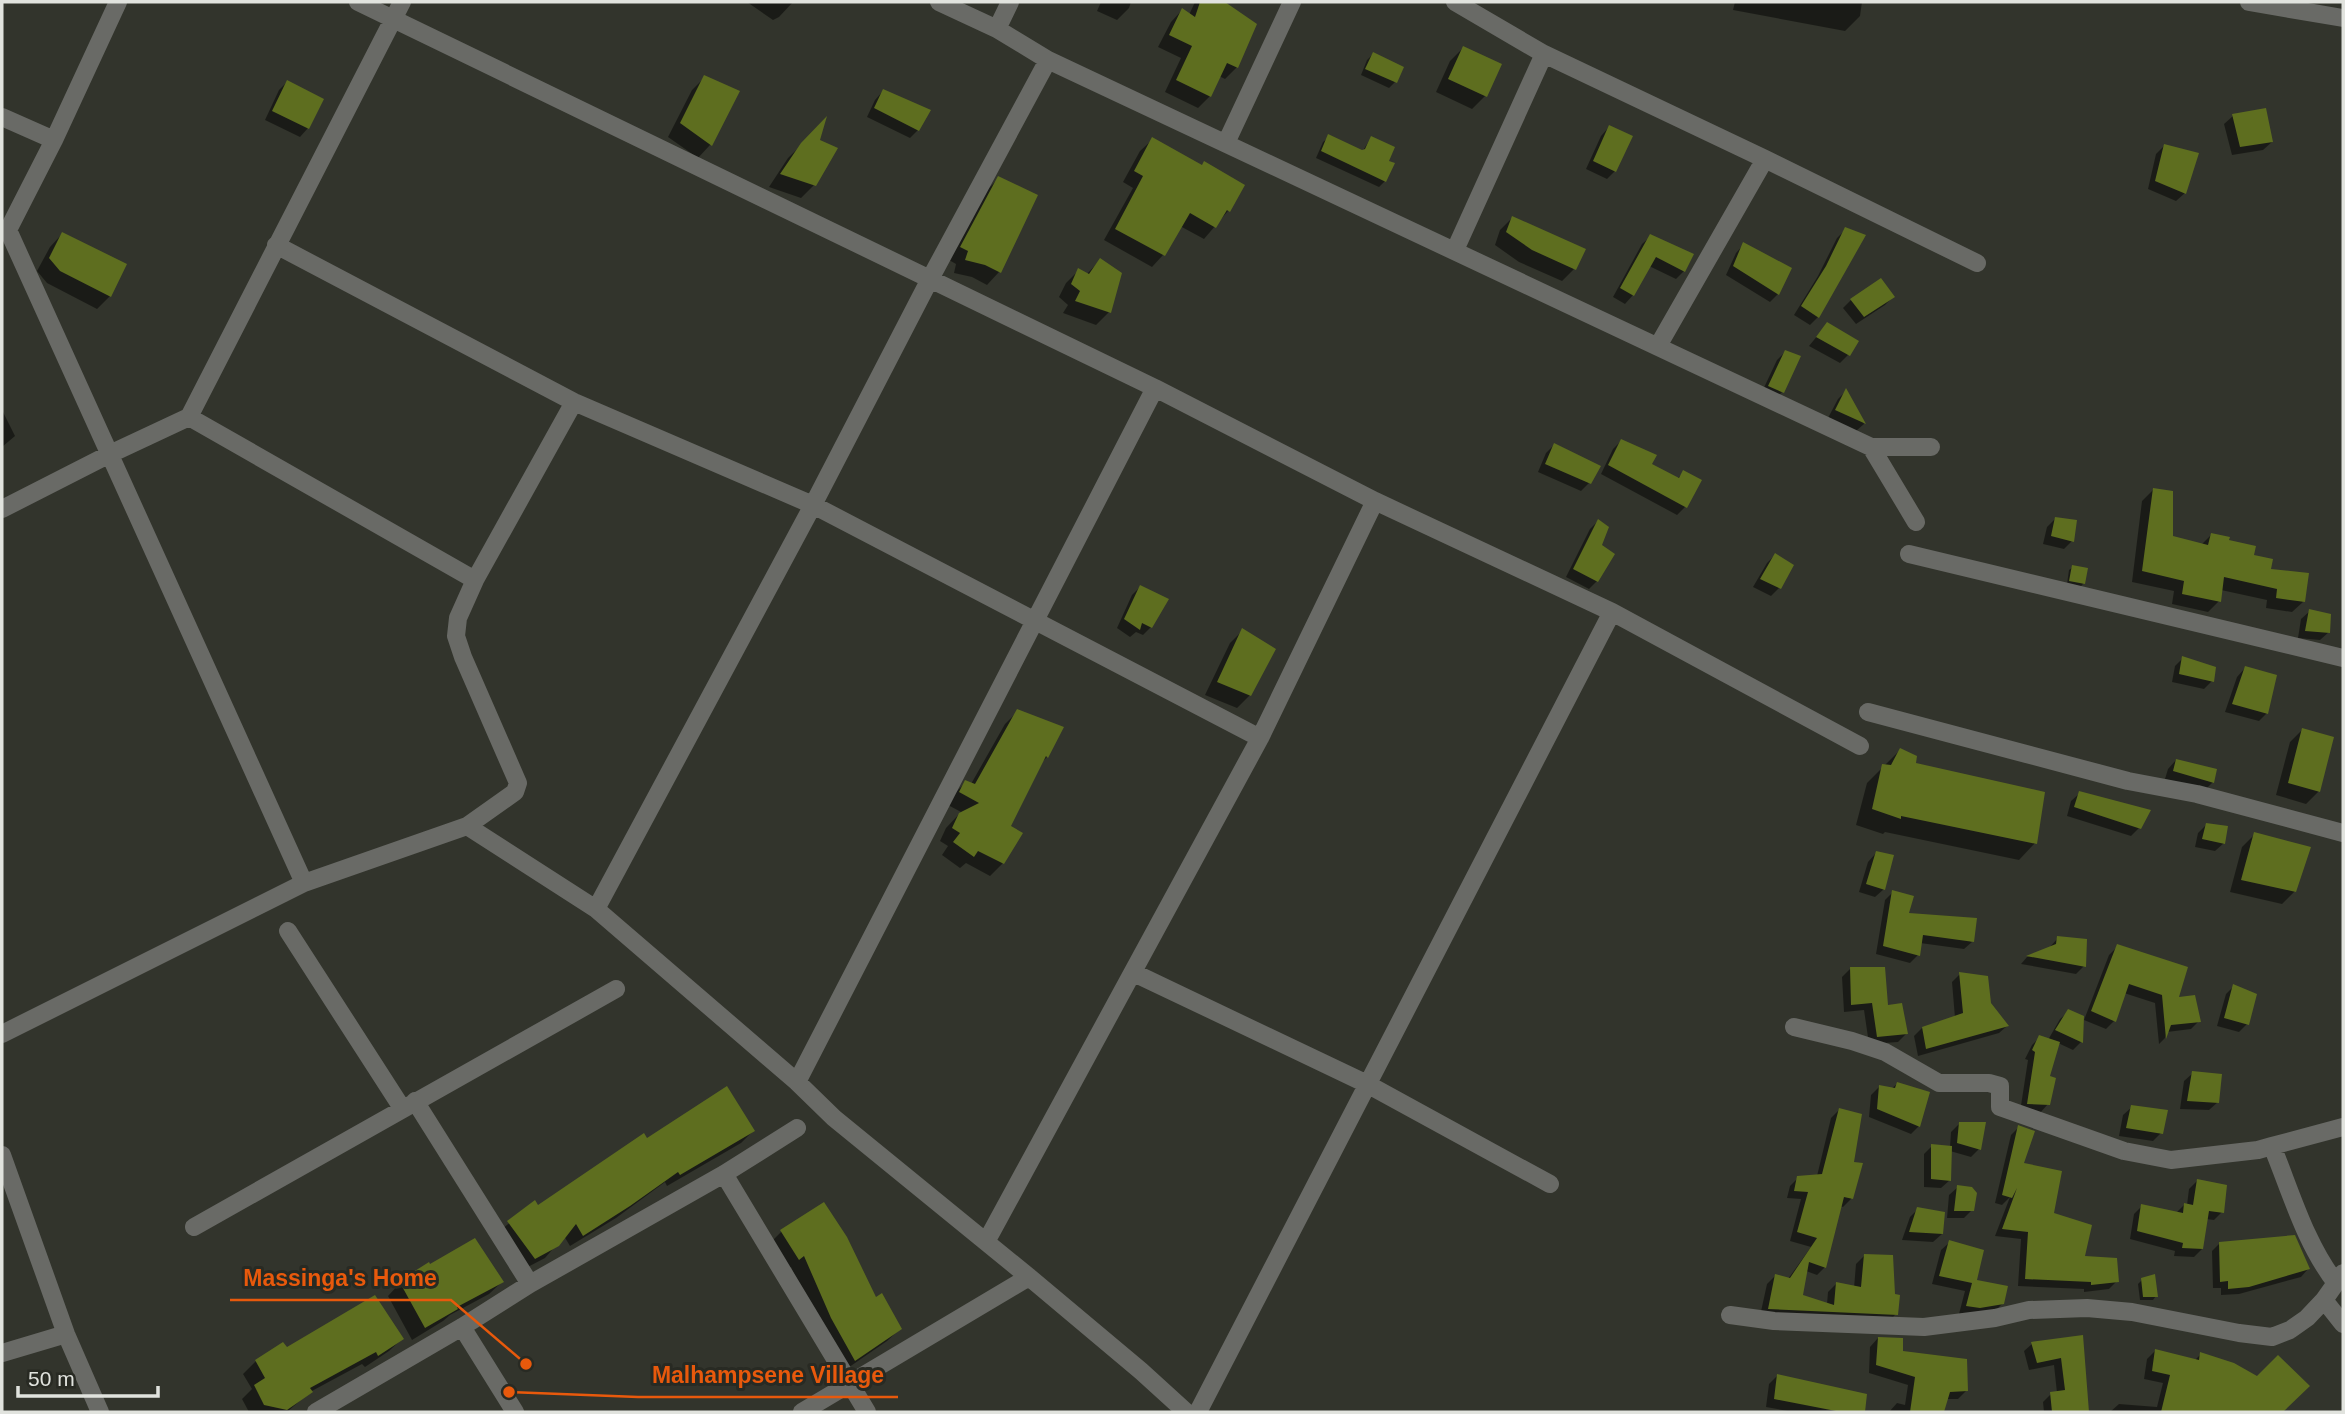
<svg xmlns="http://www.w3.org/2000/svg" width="2345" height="1414" viewBox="0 0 2345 1414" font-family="Arial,sans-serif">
<rect width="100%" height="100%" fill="#32342c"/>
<!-- shadow -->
<path fill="#0007" d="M747 2H793L779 17 773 20Z
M1101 2H1131L1129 8 1117 20 1097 11Z
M1195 2H1222L1234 9 1237 67 1225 79 1219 76 1210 96 1198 108 1165 92 1181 58 1158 47 1171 22 1182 10 1189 15Z
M1735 2H1862L1860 16 1845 31 1733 10Z
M1463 48 1500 65 1485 96 1472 109 1436 92 1450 61Z
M1373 54 1395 82 1389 88 1361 75 1367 60Z
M705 77 737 92 710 145 698 158 668 137 692 90Z
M287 82 308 128 300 137 265 120 279 90Z
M883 91 918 130 910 138 867 117 875 100Z
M2233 116 2272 142 2263 150 2232 155 2224 124Z
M824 123 818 141 814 185 801 198 769 187 788 158Z
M1609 127 1615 171 1607 179 1586 169 1601 136Z
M1329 137 1362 152 1371 138 1385 181 1379 187 1316 158 1323 142Z
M1152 140 1228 211 1204 239 1180 226 1163 255 1152 267 1104 240 1133 188 1123 182 1140 151Z
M2164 146 2185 193 2176 201 2148 189 2156 154Z
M999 178 1036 196 999 272 987 285 972 277 954 273 956 264 949 260 986 191Z
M1512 218 1574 269 1562 281 1519 262 1495 245 1500 230Z
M1846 229 1818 317 1810 325 1794 315 1818 276 1837 238Z
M62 234 110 296 97 309 47 283 37 271 50 247Z
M1651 236 1691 255 1684 271 1676 279 1649 266 1633 295 1625 304 1613 297 1642 244Z
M1744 244 1778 294 1770 302 1726 275 1736 253Z
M1100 260 1109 312 1096 325 1063 313 1068 305 1059 297 1066 283 1079 270 1087 274Z
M1893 297 1885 305 1856 324 1843 308 1851 300Z
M1827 324 1848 355 1840 363 1809 346Z
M1785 352 1799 357 1782 392 1774 401 1761 394 1777 360Z
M1846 391 1864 424 1856 431 1828 418 1838 399Z
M2 410 15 436 2 447Z
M1621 441 1650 465 1677 479 1684 472 1700 480 1685 507 1677 515 1601 474 1613 449Z
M1554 445 1589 483 1581 491 1538 472 1546 453Z
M2153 490 2171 538 2201 545 2211 535 2227 542 2252 556 2303 602 2292 612 2266 608 2267 600 2221 590 2219 601 2208 612 2172 604 2174 591 2132 582 2142 501Z
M2055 519 2072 541 2064 549 2043 544 2047 527Z
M1598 521 1600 546 1597 581 1589 589 1566 577 1590 529Z
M1775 555 1779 588 1771 596 1753 587 1767 563Z
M2073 567 2083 584 2080 587 2067 584 2069 570Z
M1140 587 1151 627 1143 635 1136 632 1130 637 1117 628 1132 595Z
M2310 611 2329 632 2320 640 2298 638 2301 619Z
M1243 630 1250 695 1237 708 1205 695 1230 643Z
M2183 658 2212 681 2204 689 2172 682 2175 666Z
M2245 668 2267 713 2259 721 2225 712 2237 677Z
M1018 711 1047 757 1040 764 1008 827 1003 863 990 876 966 863 960 868 942 855 948 846 940 841 946 828 961 812 948 805 953 795 966 782 971 784 1005 724Z
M2302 730 2319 791 2306 804 2276 795 2290 742Z
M1900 750 1914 764 2035 843 2019 860 1885 832 1883 834 1856 825 1867 783Z
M2176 760 2213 782 2205 790 2165 779 2168 769Z
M2080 793 2139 828 2131 836 2067 816 2071 801Z
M2207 824 2224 843 2215 851 2195 847 2198 833Z
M2255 834 2295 891 2282 904 2230 892 2242 847Z
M1876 853 1884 889 1875 897 1859 892 1868 862Z
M1893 892 1907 915 1972 942 1964 949 1920 943 1918 955 1910 963 1876 954 1885 900Z
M2058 938 2084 966 2076 974 2021 964 2027 957 2049 948Z
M2118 946 2199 1021 2191 1029 2167 1032 2165 1038 2159 1044 2155 1003 2124 993 2114 1021 2106 1029 2084 1020 2109 955Z
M1850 969 1886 1008 1906 1034 1898 1042 1869 1044 1864 1010 1844 1012 1842 977Z
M1960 974 1989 1004 2007 1026 1999 1033 1918 1056 1914 1036 1922 1028 1955 1018 1952 982Z
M2234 986 2247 1024 2239 1032 2217 1026 2226 994Z
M2069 1011 2082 1017 2081 1042 2073 1050 2058 1043 2048 1077V1104L2040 1113 2020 1112 2028 1060 2025 1059 2032 1045 2040 1037 2048 1040 2060 1019Z
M2193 1073 2218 1102 2209 1110 2180 1109 2184 1081Z
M1897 1084 1919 1126 1911 1134 1869 1117 1871 1095 1880 1086 1891 1089Z
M2132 1107 2161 1133 2153 1141 2119 1136 2123 1115Z
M1839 1110 1852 1163 1851 1199 1843 1207 1840 1206 1825 1267 1817 1275 1806 1271 1801 1296 1827 1304 1828 1292 1836 1284 1854 1288 1856 1264 1864 1256 1896 1314 1888 1322 1760 1316 1767 1284 1775 1276 1788 1279 1811 1247 1790 1241 1801 1199 1787 1198 1790 1186 1798 1178 1817 1176 1831 1118Z
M1960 1123 1979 1149 1971 1157 1950 1151V1180L1941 1188 1924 1187V1154L1932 1146 1950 1147 1951 1132Z
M2019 1127 2022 1164 2052 1215 2083 1258 2117 1281 2109 1289 2084 1292V1289L2018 1286 2021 1239 1995 1236 2010 1197 2002 1205 1995 1203 2011 1135Z
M753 1131 741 1143 667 1186 665 1182 616 1218 570 1246 564 1236 545 1258 522 1270 496 1234 534 1203 537 1207 646 1141Z
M2197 1181 2222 1212 2214 1220 2206 1219 2202 1249 2194 1257 2174 1256 2175 1251 2130 1239 2134 1214 2142 1206 2176 1213 2184 1205H2187L2189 1189Z
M1958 1187 1972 1210 1964 1218H1947L1949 1195Z
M1918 1209 1942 1234 1933 1242 1902 1240 1910 1217Z
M782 1231 876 1299 900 1329 887 1341 842 1372 818 1331 791 1267 785 1271 769 1244Z
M1950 1242 1975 1282 2003 1303 1994 1312 1959 1314 1965 1291 1932 1284 1941 1250Z
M2220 1243 2308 1269 2301 1277 2239 1294 2221 1295V1288H2213L2212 1251Z
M2142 1280 2156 1296 2153 1300H2140L2138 1284Z
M502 1282 489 1294 450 1315 443 1321 412 1340 388 1296 400 1283Z
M2082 1337 2087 1412H2044L2043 1402 2051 1394 2057 1393 2054 1365 2029 1370 2024 1351 2032 1344Z
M1878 1338 1901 1353 1966 1391 1958 1399H1946L1942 1412H1889L1897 1403 1905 1405 1908 1385 1869 1373 1870 1347Z
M402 1339 389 1351 365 1367 362 1364 310 1392 287 1412H249L242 1399 252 1389 243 1374 256 1361 286 1350Z
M2155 1351 2194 1361 2201 1354 2257 1378 2307 1386 2281 1412H2256V1410L2227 1400 2223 1412H2110L2119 1404 2157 1407 2163 1383 2144 1379 2147 1359Z
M1777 1376 1865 1396 1863 1412H1793L1766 1407 1769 1384Z"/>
<!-- building -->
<path fill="#5e6e1f" d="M1200 2H1225L1257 24 1238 68 1227 63 1211 97 1176 80 1192 46 1169 35 1182 8 1195 17Z
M1463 46 1502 64 1487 97 1448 79Z
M1373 52 1404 67 1397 83 1365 69Z
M704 75 740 91 712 146 680 123Z
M287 80 324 99 309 129 272 111Z
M883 89 931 110 919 131 874 108Z
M2266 108 2273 142 2240 147 2232 114Z
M827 116 820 140 838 148 816 186 780 174 801 143Z
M1609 125 1633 136 1616 172 1593 161Z
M1328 134 1362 150 1365 149 1371 136 1395 147 1389 161 1395 163 1386 182 1321 151Z
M1152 137 1202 165 1204 161 1245 185 1230 212 1227 210 1216 228 1190 213 1165 256 1115 229 1143 176 1134 171Z
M2164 144 2199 153 2186 194 2155 181Z
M998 176 1038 195 1001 273 985 265 965 260 968 251 960 247Z
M1512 216 1586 249 1576 270 1532 250 1506 232Z
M1845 227 1866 235 1819 318 1801 306 1826 266Z
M62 232 127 264 111 297 60 271 49 258Z
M1650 234 1694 254 1685 272 1656 257 1634 296 1620 288Z
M1743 242 1792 268 1779 295 1733 266Z
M1100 258 1122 273 1111 313 1075 301 1080 291 1071 284 1078 268 1089 274Z
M1881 278 1895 297 1864 317 1850 299Z
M1827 322 1859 341 1850 356 1816 337Z
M1785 350 1801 356 1784 393 1768 386Z
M1846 388 1866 424 1835 410Z
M1621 439 1657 455 1652 464 1679 478 1683 470 1702 480 1687 508 1608 465Z
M1554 443 1601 466 1591 484 1545 464Z
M2153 488 2173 491V536L2208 545 2211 533 2230 537 2229 540 2256 546 2254 555 2273 559 2271 569 2309 573 2305 602 2276 598 2277 589 2224 577 2221 602 2182 594 2184 581 2142 571Z
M2055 517 2077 520 2074 542 2051 536Z
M1598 519 1609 527 1602 545 1615 554 1598 582 1573 569Z
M1775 553 1794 565 1781 589 1760 579Z
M2072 565 2088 568 2085 584 2069 581Z
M1140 585 1169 599 1152 628 1142 623 1140 630 1124 619Z
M2309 609 2331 614 2330 633 2305 631Z
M1242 628 1276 649 1251 696 1217 682Z
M2182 656 2216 667 2214 682 2179 674Z
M2245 666 2277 675 2268 714 2232 704Z
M1017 709 1064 727 1048 758 1046 756 1011 826 1023 833 1004 864 978 851 974 857 953 842 960 833 952 828 959 813 979 803 959 792 965 780 975 784Z
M2302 728 2334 737 2320 792 2288 783Z
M1900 748 1917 756 1916 763 2045 792 2037 844 1901 816V819L1872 809 1882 764 1891 765Z
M2176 759 2217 769 2214 783 2173 771Z
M2079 791 2151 810 2141 829 2074 807Z
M2206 823 2228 826 2225 844 2202 839Z
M2254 832 2311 847 2296 892 2241 880Z
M1876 851 1894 855 1885 890 1866 884Z
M1892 890 1914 896 1909 913 1977 918 1974 942 1923 935 1920 956 1883 946Z
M2057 936 2087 939 2086 967 2026 956 2056 944Z
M2117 944 2188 967 2179 997 2195 995 2201 1022 2171 1025 2166 1039 2162 995 2129 984 2116 1022 2091 1011Z
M1850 967H1885L1888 1005 1902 1003 1908 1034 1877 1037 1872 1003 1851 1005Z
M1959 972 1988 976 1991 1003 2009 1026 1926 1049 1922 1027 1963 1013Z
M2233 984 2257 994 2249 1025 2224 1018Z
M2068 1009 2084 1016 2083 1043 2055 1030Z
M2039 1035 2060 1042 2050 1076 2056 1078 2050 1105 2027 1104 2035 1052 2032 1050Z
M2192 1071 2222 1074 2219 1103 2187 1101Z
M1897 1082 1930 1092 1920 1127 1877 1109 1879 1085 1895 1088Z
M727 1086 755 1131 680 1175 678 1172 630 1206 583 1236 576 1224 559 1246 535 1259 507 1221 535 1200 538 1205 644 1133 647 1138Z
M2131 1105 2168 1110 2163 1134 2126 1128Z
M1839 1108 1862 1114 1854 1162 1863 1163 1853 1199 1844 1197 1826 1268 1809 1262 1803 1295 1834 1305 1836 1282 1861 1287 1864 1254 1893 1255 1895 1294 1900 1295 1898 1315 1768 1309 1775 1274 1790 1278 1817 1238 1797 1232 1808 1192 1794 1191 1797 1176 1822 1174Z
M1959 1122H1986L1981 1150 1957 1143Z
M2018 1125 2035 1131 2024 1163 2062 1171 2054 1213 2092 1225 2085 1256 2117 1258 2119 1282 2091 1285V1282L2025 1279 2028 1232 2002 1229 2017 1188 2012 1198 2002 1195Z
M1931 1144 1952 1146 1951 1181 1931 1179Z
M2197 1179 2227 1185 2224 1213 2209 1211 2203 1249 2182 1248 2183 1243 2137 1231 2141 1204 2183 1213 2184 1203 2193 1205Z
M1957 1185 1972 1187 1977 1193 1974 1211H1954Z
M824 1202 847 1237 876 1297 882 1293 902 1329 855 1361 831 1318 804 1256 799 1260 780 1230Z
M1917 1207 1945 1212 1943 1234 1909 1232Z
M2295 1235 2310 1269 2249 1287 2228 1289V1281L2220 1282 2219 1242Z
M475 1238 504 1282 457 1307 458 1309 425 1328 399 1281 429 1262 430 1264Z
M1949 1240 1984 1250 1977 1280 2008 1286 2004 1304 1980 1308 1966 1306 1972 1283 1939 1276Z
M2155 1274 2158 1297H2143L2141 1278Z
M375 1295 404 1339 378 1356 376 1352 310 1388 313 1392 287 1410 264 1405 254 1385 265 1378 255 1360 283 1342 287 1347Z
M2083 1335 2089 1412H2052L2050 1392 2065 1390 2061 1358 2037 1363 2031 1342Z
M1878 1337 1903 1338V1351L1967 1359 1968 1391 1950 1392 1944 1412H1910L1915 1377 1876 1365Z
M2155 1349 2199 1360 2200 1352 2234 1363 2257 1376 2278 1355 2310 1386 2283 1412H2161L2170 1375 2152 1371Z
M1777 1374 1867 1394 1865 1412H1841L1774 1399Z"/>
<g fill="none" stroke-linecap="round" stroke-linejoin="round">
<!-- minor -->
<path stroke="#696a66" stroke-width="18" d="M118 2 54 140 8 230 304 883
M358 2 1155 388 1375 501 1612 612 1860 746
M939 2 997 29 1048 60 1871 447H1931
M1455 2 1544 54 1765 159 1977 263
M2249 2 2343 18
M997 29 1010 2
M2 117 54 140
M1226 143 1292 2
M276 245 574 402 813 505 1260 738
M1455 250 1544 54
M1658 346 1765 159
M189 417 475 580
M1871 447 1916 522
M2 509 110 454 189 417 402 2
M1909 554 2343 658
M1868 712 2128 781 2197 794 2343 833
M467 826 515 792 518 783 463 657 456 636 458 618 475 580 574 402
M596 909 813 505 930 279 1048 60
M288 931 402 1108
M1134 973 1367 1084 1550 1184
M1794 1027 1852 1041 1885 1052 1939 1083H1989L2000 1086V1107L2124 1151 2171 1160 2258 1150 2272 1146
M2 1034 304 883 467 826 596 909 797 1082 834 1118 1029 1277 1141 1371 1186 1412
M797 1082 1155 388
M415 1101 530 1284
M2 1155 66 1334 100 1412
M724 1174 867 1412
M194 1227 616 989
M986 1242 1260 738 1375 501
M2336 1283C2305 1243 2291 1192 2272 1146L2343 1127
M2324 1300 2343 1324
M1730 1315 1774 1321 1924 1327 1995 1318 2029 1310 2087 1308 2132 1312 2239 1333 2272 1337 2290 1330 2307 1318 2324 1300 2343 1273
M462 1327 515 1412
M2 1353 66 1334
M316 1412 462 1327 530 1284 724 1174 797 1128
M802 1412 1029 1277
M1198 1412 1612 612"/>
</g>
<!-- callouts -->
<path fill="none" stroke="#e8590c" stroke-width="2.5" d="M526 1364L451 1300H230M509 1392L638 1397H898"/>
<g fill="#e8590c" stroke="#282a23" stroke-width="2.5">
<circle cx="526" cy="1364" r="7"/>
<circle cx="509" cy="1392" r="7"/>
</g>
<g font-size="23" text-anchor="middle" font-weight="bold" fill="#e8590c" stroke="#282a23" stroke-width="6" stroke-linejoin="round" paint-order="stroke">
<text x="340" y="1286">Massinga's Home</text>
<text x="768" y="1383">Malhampsene Village</text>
</g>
<!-- border -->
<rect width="2345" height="1414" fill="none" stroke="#e1e3de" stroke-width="7"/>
<!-- scale -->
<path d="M18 1386v10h140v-10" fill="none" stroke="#e1e3de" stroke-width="3.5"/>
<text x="28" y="1386" font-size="21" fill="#e1e3de" stroke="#282a23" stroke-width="5" paint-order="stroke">50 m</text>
</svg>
